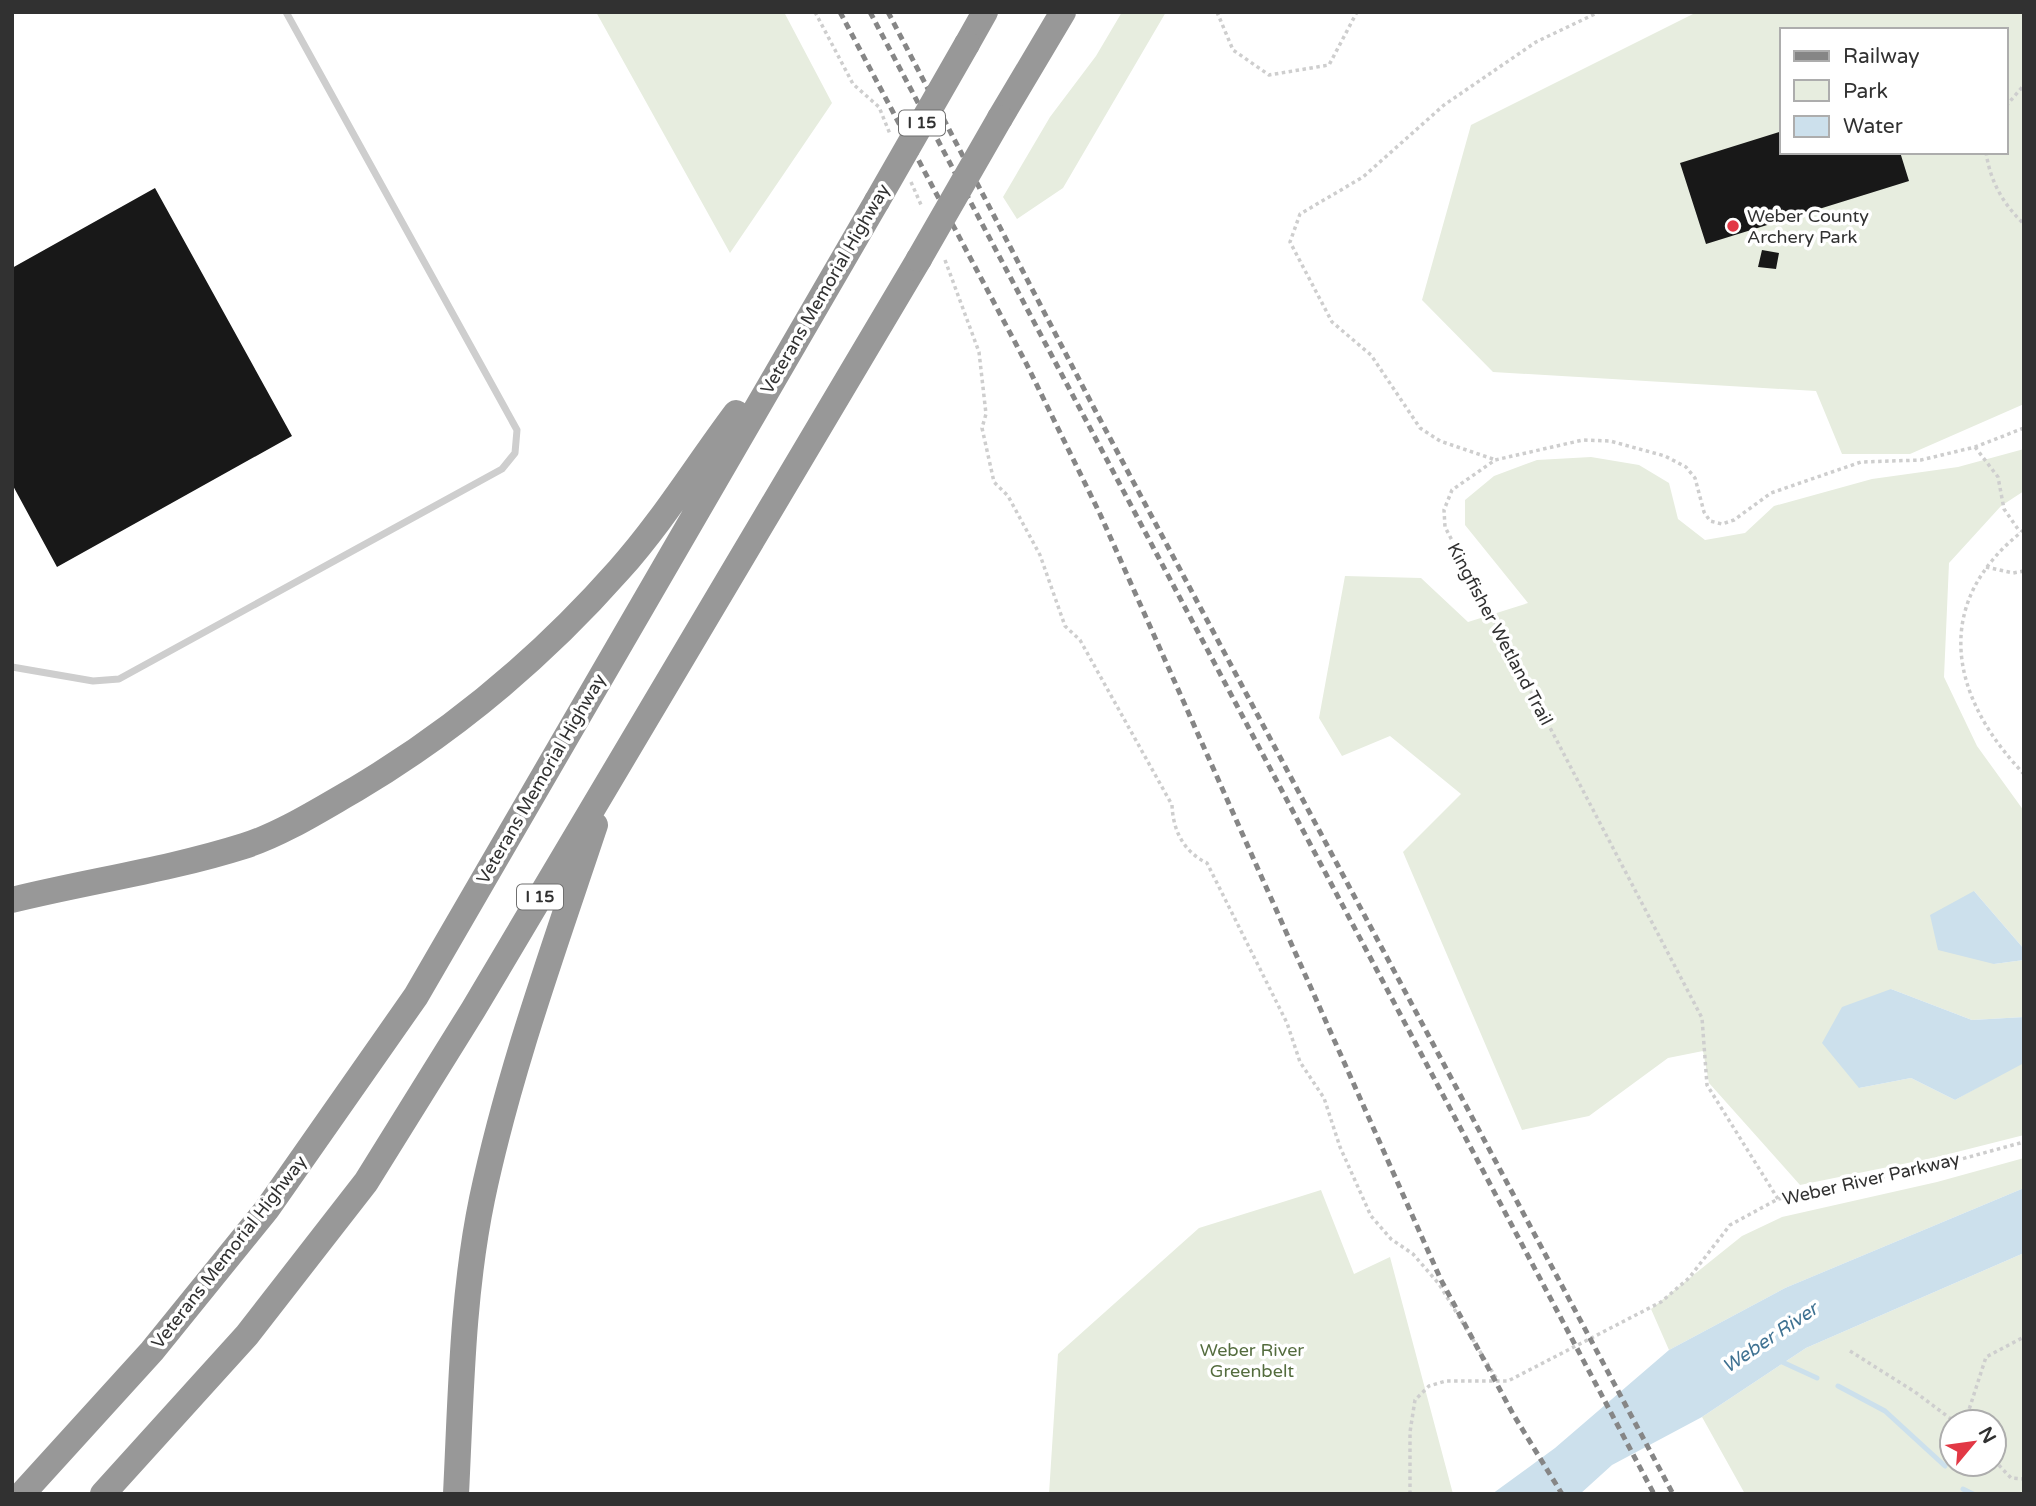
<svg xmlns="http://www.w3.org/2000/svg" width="2036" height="1506" viewBox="0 0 2036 1506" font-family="'Varela Round',sans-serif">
<rect width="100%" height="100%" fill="#fff"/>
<!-- green -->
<path fill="#e7eddf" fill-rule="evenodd" d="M596 12H784L832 103 730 253Z
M1122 12H1166L1063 188 1017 219 1003 197 1050 117 1096 56Z
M1697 12H2024V404L1910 454H1842L1816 391 1493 372 1422 300 1471 125ZM1782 30H2006V152H1782Z
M2024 449V491L2001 506 1949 563 1944 677 1977 746 2024 811V949L1974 891 1994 964 2024 960V1017L1972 1020 1891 989 1859 1088 1911 1078 1955 1100 2023 1062 2024 1135 1937 1157 1800 1185 1709 1083 1703 1051 1668 1058 1589 1116 1522 1130 1403 852 1461 794 1390 736 1342 756 1319 718 1345 576 1421 578 1468 622 1528 603 1465 525V500L1494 476 1537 460 1591 457 1639 465 1669 483 1678 519 1705 540 1745 533 1774 506 1872 479 1958 467Z
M2024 1158V1188L1785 1288 1669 1350 1651 1309 1742 1236 1782 1217 1937 1182Z
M1321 1190 1354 1274 1390 1257 1453 1494H1049L1058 1354 1199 1228Z
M2024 1253V1494H1745L1702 1417 1806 1348ZM1952 1422H1994V1464H1952Z"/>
<!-- water -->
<path fill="#cce0ec" d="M1974 891 2024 949V960L1994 964 1938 950 1930 915Z
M1891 989 1972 1020 2024 1017V1063L1955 1100 1911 1078 1859 1088 1822 1043 1842 1007Z
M2024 1188V1253L1806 1348 1702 1417 1612 1465 1580 1494H1492L1555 1448 1669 1350 1785 1288Z"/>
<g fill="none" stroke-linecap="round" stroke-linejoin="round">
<!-- stream -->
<path stroke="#cce0ec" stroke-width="5" d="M1780 1361 1817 1378
M1838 1386 1885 1411 1945 1466
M1963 1489 1973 1494"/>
</g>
<!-- building -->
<path fill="#181818" d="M1782 131V152H1900L1909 181 1706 244 1680 163Z
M155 188 292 436 57 567 12 484V268Z
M1762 250 1779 253 1776 269 1758 267Z"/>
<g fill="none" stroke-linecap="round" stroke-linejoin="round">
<!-- path -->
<path stroke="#cecece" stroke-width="3.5" stroke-dasharray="3.5 3.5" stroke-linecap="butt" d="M815 12 853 84 879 107 890 134
M1217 12 1233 50 1269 75 1329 65 1357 12
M2006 106 2024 85
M1986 152C1990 181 2003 204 2024 224
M911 182 922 207
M945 260 979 352 986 414 982 428 994 482 1008 496 1040 555 1065 626 1080 640 1172 805C1173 831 1184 852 1207 863L1287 1023 1300 1062 1324 1098 1340 1147 1371 1216 1391 1239 1413 1254 1439 1284 1498 1381
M1975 447 1998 477 2004 509 2020 532
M1493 459 1440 441 1420 428 1371 355 1332 322 1290 242 1300 214 1363 177 1444 105 1536 42 1599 12
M2024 530C1931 602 1949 696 2024 774
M1986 567 2013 573 2024 571
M1778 1199 1707 1085 1702 1018 1445 527 1444 510 1452 490 1495 460 1583 440 1610 441 1665 456 1686 467 1695 478 1704 512 1710 521 1722 524 1734 520 1771 493 1861 462 1921 460 1975 447 2024 428
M1850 1351 1915 1392 1955 1422
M1965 1422 1986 1357 2024 1337
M1994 1460 2011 1478 2024 1479
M1410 1494V1432L1415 1400 1429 1386 1446 1381H1508L1661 1302 1689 1278 1730 1225 1778 1199 1932 1167 2024 1142"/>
<!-- service -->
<path stroke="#cecece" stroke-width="7" d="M12 667 93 681 119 679 502 469 515 453 517 430 286 12"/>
<!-- motorway -->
<path stroke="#989898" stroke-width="26" d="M967 44 985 12
M1000 118 1063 12
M12 900C89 881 168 870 244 846 282 834 321 809 356 789 455 730 543 656 619 570 662 522 697 465 736 413
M22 1494 152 1351 267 1209 416 996 877 201
M103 1494 247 1335 366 1182 473 1010 919 259
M456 1494C461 1395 462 1296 482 1199 509 1071 554 948 595 825"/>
<!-- rail -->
<path stroke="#868686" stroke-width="5" stroke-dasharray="7 5" stroke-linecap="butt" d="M840 12 1026 363 1100 514 1441 1280 1513 1414 1562 1494
M870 12 1654 1494
M888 12 1095 410 1673 1494"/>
<!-- motorway-bridge -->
<path stroke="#989898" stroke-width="26" d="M877 201 967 44
M919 259 1000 118"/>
</g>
<!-- markers -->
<circle fill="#e23845" stroke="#fff" stroke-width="2.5" cx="1733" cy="226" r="7"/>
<g text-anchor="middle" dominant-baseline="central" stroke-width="7" stroke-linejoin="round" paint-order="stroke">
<!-- shield labels -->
<g fill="#fff" stroke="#6f6f6f" stroke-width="2">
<rect x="899" y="110.5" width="46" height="25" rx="5"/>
<rect x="517" y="884.5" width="46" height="25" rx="5"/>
</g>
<g font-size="16" font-weight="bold" fill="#313131">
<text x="922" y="123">I 15</text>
<text x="540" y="897">I 15</text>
</g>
<!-- poi labels -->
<g font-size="18" fill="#313131" stroke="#fff" text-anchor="start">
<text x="1747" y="216">Weber County<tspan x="1747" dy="21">Archery Park</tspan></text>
</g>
<!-- street labels -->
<g font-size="18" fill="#313131" stroke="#fff">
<text transform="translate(825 289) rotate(-60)">Veterans Memorial Highway</text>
<text transform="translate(1500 634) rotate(62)">Kingfisher Wetland Trail</text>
<text transform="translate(541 779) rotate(-60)">Veterans Memorial Highway</text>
<text transform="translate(1871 1179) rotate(-13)">Weber River Parkway</text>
<text transform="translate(229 1252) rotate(-52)">Veterans Memorial Highway</text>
</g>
<!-- park labels -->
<g font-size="18" fill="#546c3e" stroke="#fff">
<text x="1252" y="1350">Weber River<tspan x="1252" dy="21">Greenbelt</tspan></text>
</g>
<!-- water labels -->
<g font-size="19" font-style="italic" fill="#3f7292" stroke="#fff">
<text transform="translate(1770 1338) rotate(-34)">Weber River</text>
</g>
</g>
<!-- border -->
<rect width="2036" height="1506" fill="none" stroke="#313131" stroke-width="28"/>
<!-- legend -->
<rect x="1780" y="28" width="228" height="126" fill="#ffffff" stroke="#adadad" stroke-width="2"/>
<rect x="1794" y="51" width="35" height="10" fill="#868686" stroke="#adadad" stroke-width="2"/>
<text x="1843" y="63" font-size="21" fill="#313131">Railway</text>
<rect x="1794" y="80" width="35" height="21" fill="#e7eddf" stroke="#adadad" stroke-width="2"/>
<text x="1843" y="98" font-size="21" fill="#313131">Park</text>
<rect x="1794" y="116" width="35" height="21" fill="#cce0ec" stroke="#adadad" stroke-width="2"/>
<text x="1843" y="133" font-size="21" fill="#313131">Water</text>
<!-- north arrow -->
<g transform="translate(1973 1443) rotate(61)"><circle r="33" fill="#ffffff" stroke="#adadad" stroke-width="2"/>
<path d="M0-5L12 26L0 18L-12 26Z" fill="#e23845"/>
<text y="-10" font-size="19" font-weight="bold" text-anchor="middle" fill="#313131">N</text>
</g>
</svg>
